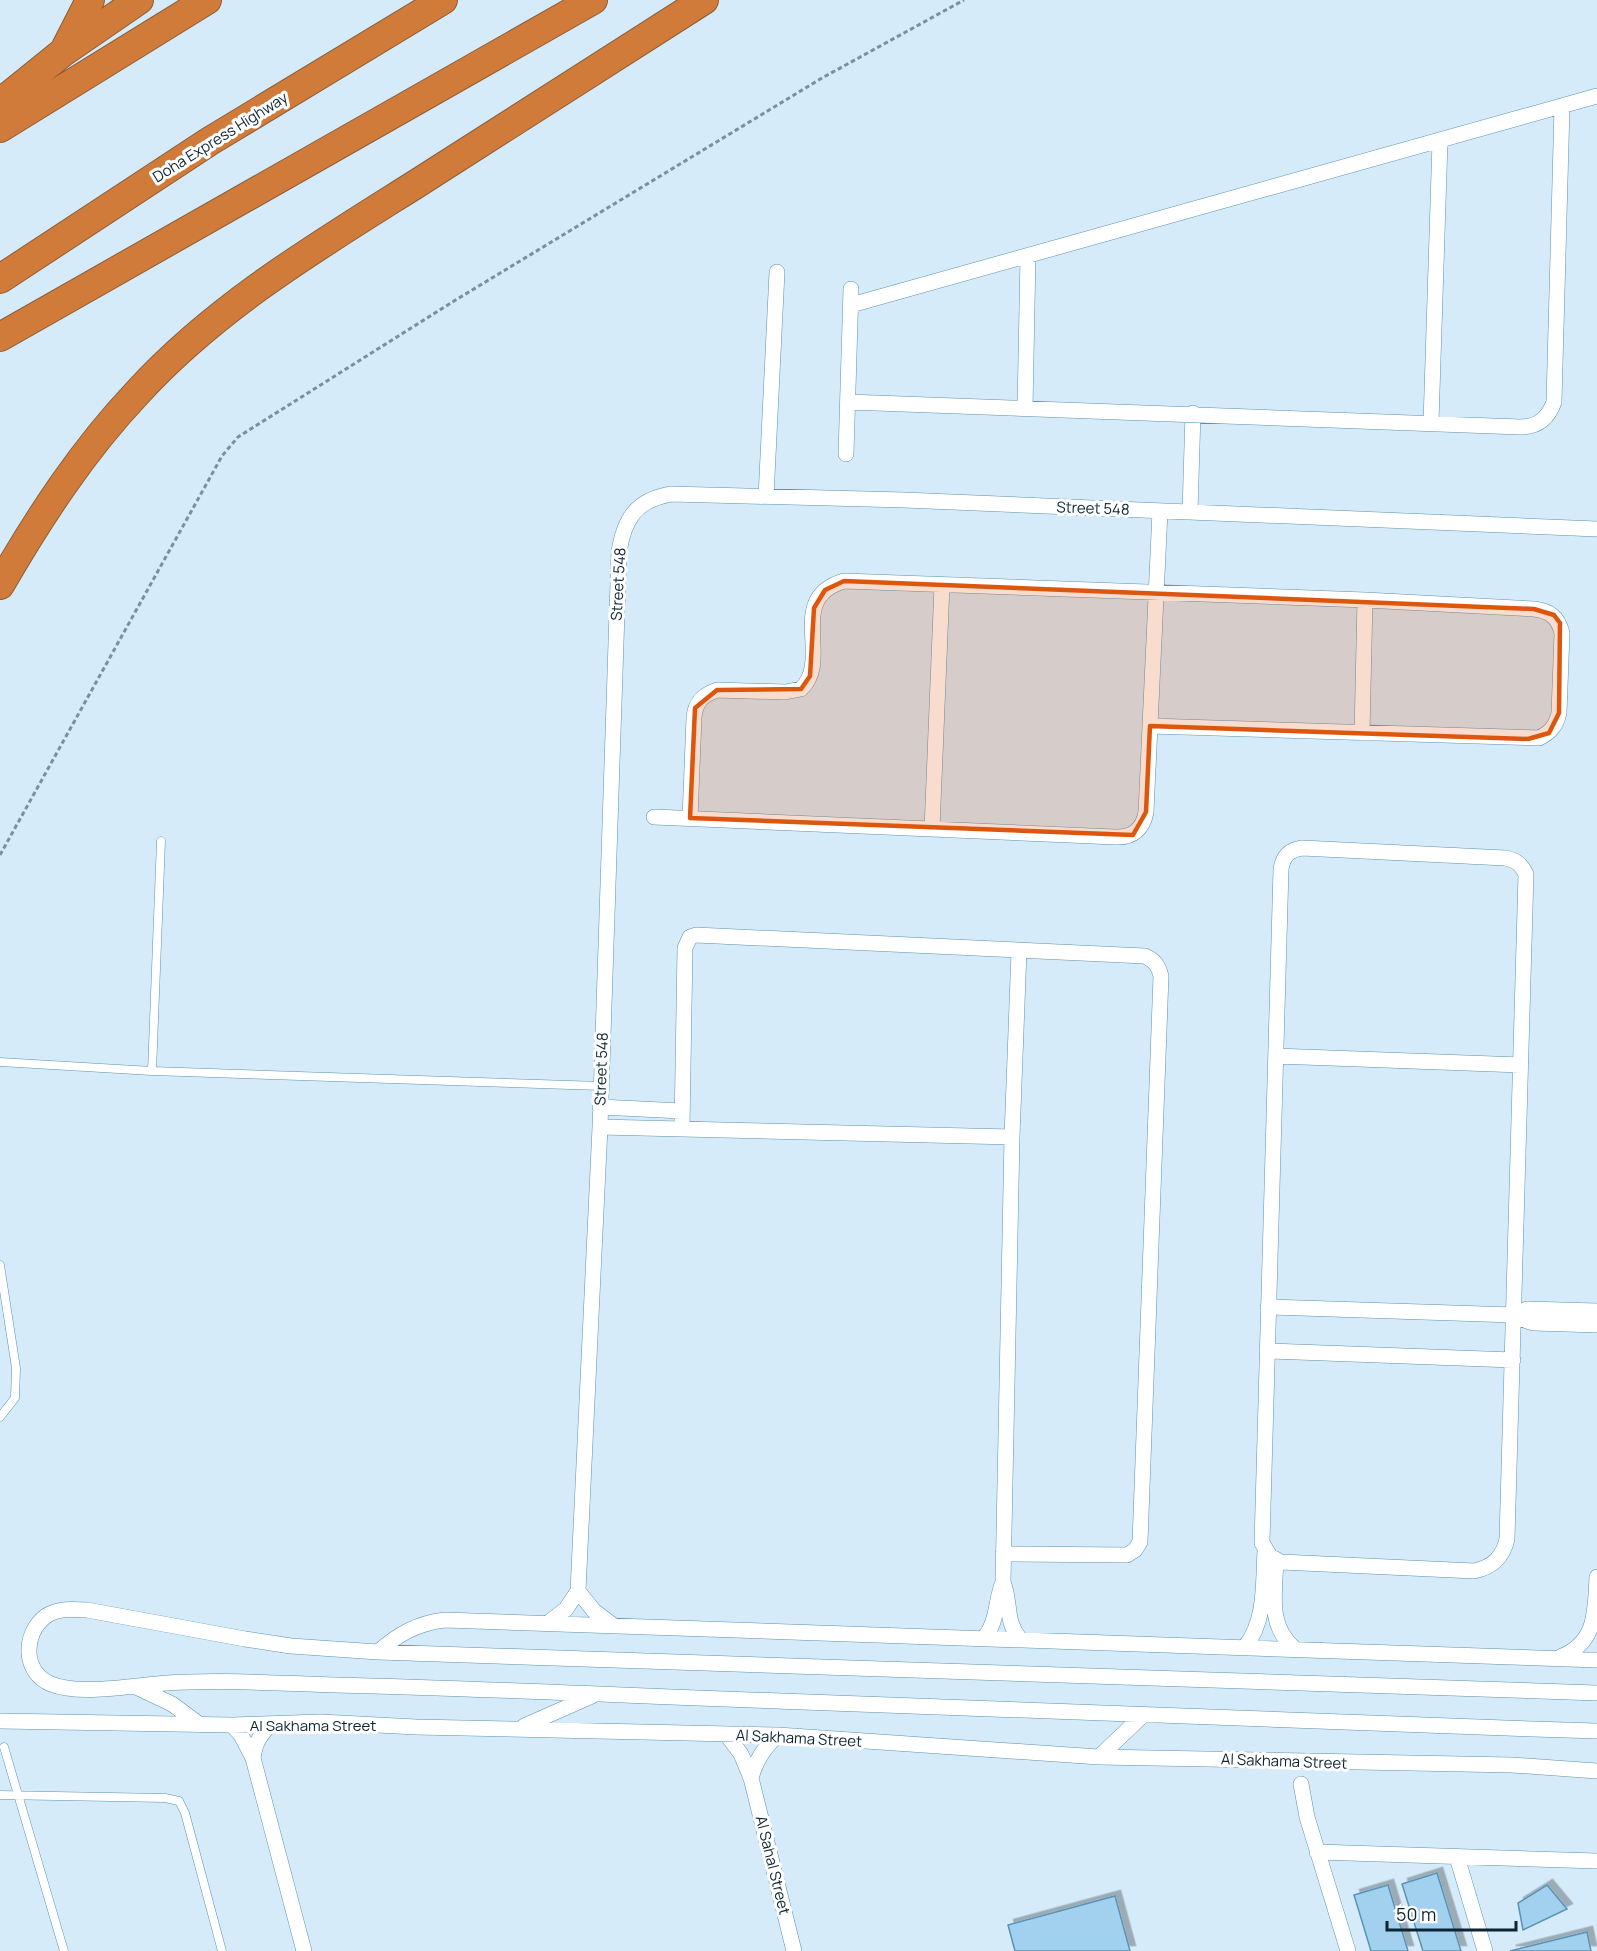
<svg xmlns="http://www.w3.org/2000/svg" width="1597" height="1951" viewBox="0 0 1597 1951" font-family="Manrope,sans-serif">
<defs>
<filter id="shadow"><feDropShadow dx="5.5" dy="-5.5" stdDeviation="0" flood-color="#0004"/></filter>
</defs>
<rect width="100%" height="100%" fill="#d5ebf9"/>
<!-- building -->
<path fill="#a1d1ee" stroke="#5b93b3" stroke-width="1.5" filter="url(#shadow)" d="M1437 1873 1461 1951H1423L1402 1884Z
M1388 1885 1408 1951H1371L1354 1895Z
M1547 1885 1567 1909 1523 1930 1518 1903Z
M1115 1896 1130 1951H1015L1008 1925Z
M1587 1932 1591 1951H1510Z"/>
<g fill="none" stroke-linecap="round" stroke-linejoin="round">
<defs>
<path id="service" d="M0 1062 152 1071 601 1086
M152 1071 161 841
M0 1265 16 1368 15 1398 0 1417
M4 1747 64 1951
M0 1795 165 1798 179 1801 185 1813 222 1951"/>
<path id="minor" d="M851 305 1597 96
M848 402 1520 427C1537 427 1548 419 1554 402L1562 107
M1025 408 1028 256
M1431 423 1440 141
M846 454 851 289
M766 497 777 272
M1190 512 1193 413
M1362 733 1365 600
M654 817 1115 837C1133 838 1143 829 1146 812L1160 511
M690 818 694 718C695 703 702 695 717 690L785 692 801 689C833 659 785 598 844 581L1365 600 1534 609C1550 611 1558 617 1562 633L1559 713C1556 726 1551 732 1539 738L1150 726
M932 829 942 585
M1302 848 1505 858C1516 860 1521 864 1526 874L1507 1539C1503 1557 1493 1567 1474 1571L1281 1562 1270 1556 1262 1543 1281 869C1283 856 1289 850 1302 848Z
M1276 1056 1521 1065
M600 1107 682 1111
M600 1127 1012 1137
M682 1128 685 948 690 937 696 935 1145 956C1155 961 1158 965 1161 976L1140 1542 1135 1550 1127 1555 1003 1554
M1268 1307 1514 1315 1527 1309 1597 1311
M1514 1315 1527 1321 1534 1323 1597 1325
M1267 1351 1513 1360
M1276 1560C1275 1593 1267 1626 1295 1649
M1003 1582C1011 1602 1005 1622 1020 1639
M578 1591 594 1611 614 1626
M548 1623 566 1609 578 1591 600 1127 619 552C624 519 636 500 671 494L904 500 1597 529
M984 1638C998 1622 995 1601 1003 1582L1012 1137 1019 951
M1245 1647C1266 1621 1263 1583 1265 1551
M378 1652C398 1634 418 1623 445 1620L1597 1660
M1560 1657C1597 1643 1595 1611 1597 1577
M134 1686 172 1704 199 1724
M1597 1693 378 1652 291 1646 245 1639 87 1610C73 1609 58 1608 46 1616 22 1634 23 1673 51 1684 81 1696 135 1685 168 1683 224 1679 281 1684 336 1685 457 1688 577 1693 698 1698 997 1711 1297 1722 1597 1731
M0 1721 232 1725 321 1722 416 1727 778 1735 1099 1757 1512 1765 1597 1771
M232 1725 241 1735 253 1758 304 1951
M524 1726 592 1696
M726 1734 741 1754 751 1778 794 1951
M1099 1757 1141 1717
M253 1758C255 1743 260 1735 271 1724
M751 1778C756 1760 764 1748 778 1735
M1301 1784 1307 1817 1348 1951
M1317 1852 1597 1861
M1457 1857 1485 1951"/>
<path id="motorway" d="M65 49 90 0
M0 103 62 53 139 0
M0 128 207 0
M0 279 210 141 443 0
M0 337 593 0
M0 585C40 516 83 450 138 392 216 307 316 247 413 186 510 124 607 62 704 0"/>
</defs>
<!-- service casing -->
<use href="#service" stroke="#5b93b3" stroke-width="9"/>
<!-- minor casing -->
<use href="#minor" stroke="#5b93b3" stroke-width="16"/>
<!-- motorway casing -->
<use href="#motorway" stroke="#8c5d37" stroke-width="30"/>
<!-- path -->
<path stroke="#79909d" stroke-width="3" stroke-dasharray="4.5 3" stroke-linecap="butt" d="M0 855 222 456 238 437 454 301 822 78 964 0"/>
<!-- service -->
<use href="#service" stroke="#fff" stroke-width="8"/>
<!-- minor -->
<use href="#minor" stroke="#fff" stroke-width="15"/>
<!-- motorway -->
<use href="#motorway" stroke="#d07b3a" stroke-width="28"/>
</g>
<!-- marked area -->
<path fill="#dd560e" fill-opacity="0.2" stroke="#dd560e" stroke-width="4.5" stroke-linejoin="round" d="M844 581 1534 609 1554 615 1560 623 1559 713 1549 733 1528 739 1150 726 1146 812 1133 835 690 818 695 708 717 690 801 689 810 676 814 608 825 590Z"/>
<g text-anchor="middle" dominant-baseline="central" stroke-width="6" stroke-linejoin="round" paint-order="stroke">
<!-- street labels -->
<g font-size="15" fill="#0d2531" stroke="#fff">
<text transform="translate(220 137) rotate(-32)">Doha Express Highway</text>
<text transform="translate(1093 508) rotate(2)">Street 548</text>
<text transform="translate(618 584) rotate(-87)">Street 548</text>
<text transform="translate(601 1069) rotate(-88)">Street 548</text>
<text x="313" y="1725">Al Sakhama Street</text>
<text transform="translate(799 1738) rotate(3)">Al Sakhama Street</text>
<text transform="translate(1284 1761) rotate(2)">Al Sakhama Street</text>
<text transform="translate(773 1865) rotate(76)">Al Sahal Street</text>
</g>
</g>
<!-- scale -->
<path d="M1387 1921v9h129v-9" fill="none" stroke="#0d2531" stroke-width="3"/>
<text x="1396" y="1921" font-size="18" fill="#0d2531" stroke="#ffffff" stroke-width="4.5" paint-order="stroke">50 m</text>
</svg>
